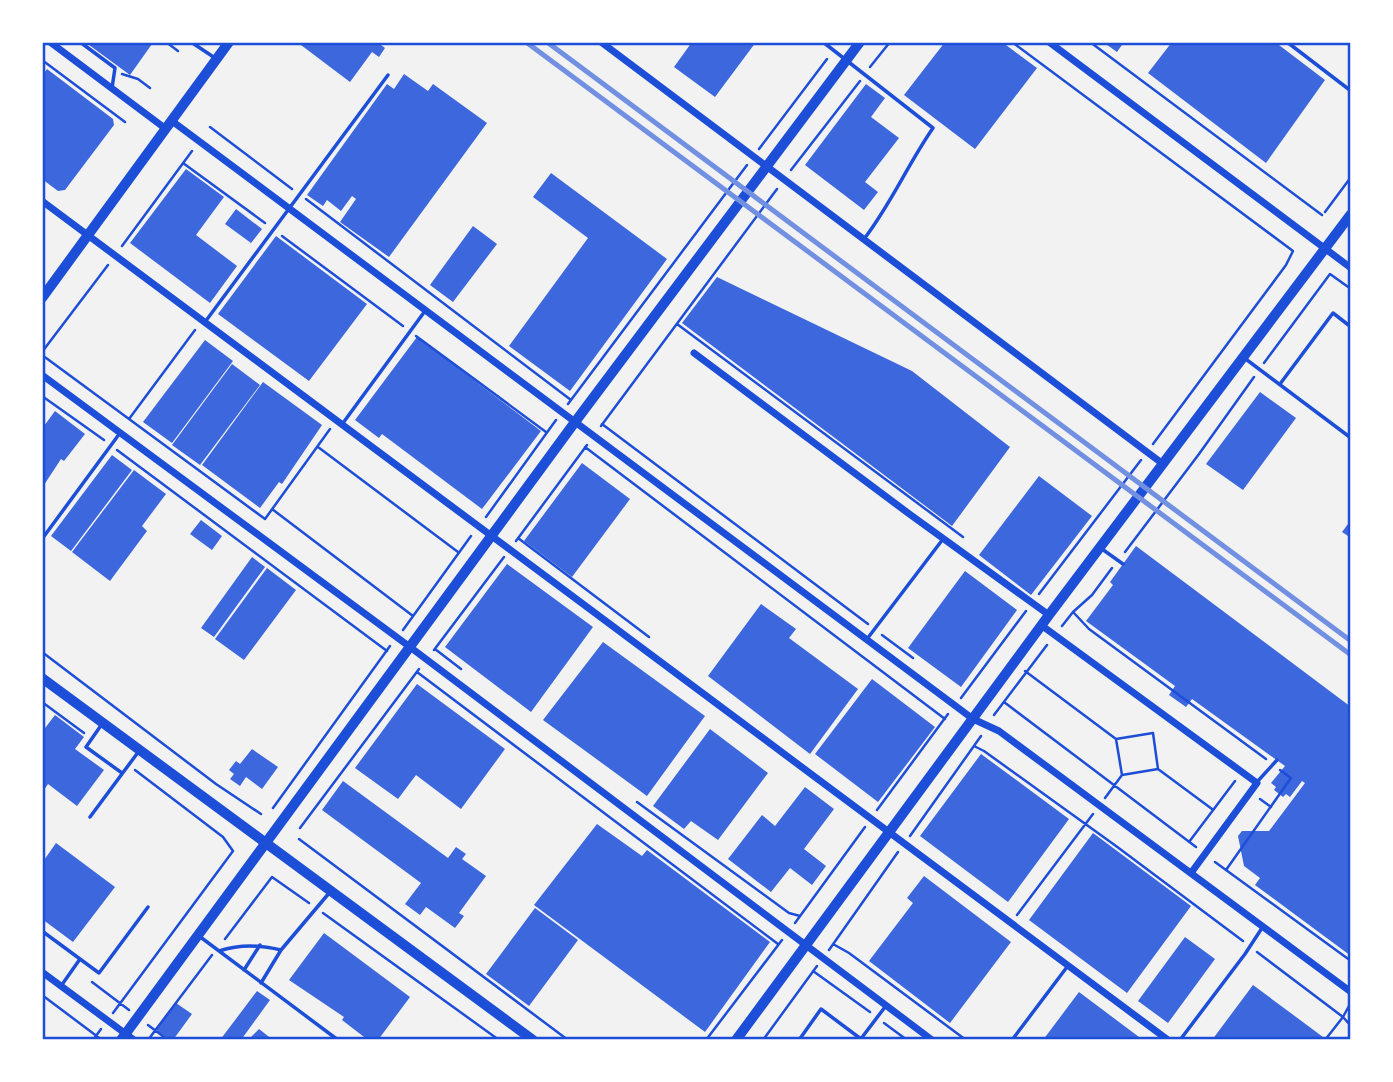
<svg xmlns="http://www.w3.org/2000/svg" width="1393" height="1082" viewBox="0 0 1393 1082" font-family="'DM Sans',sans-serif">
<rect width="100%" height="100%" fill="#f2f2f2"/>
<!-- building -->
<path fill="#3d67dc" d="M85 42H150L152 44 130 75Z
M297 42H377L385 48 379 57 372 52 350 82Z
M692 42H756L715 97 674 67Z
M945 42H1002L1037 68 975 149 904 95Z
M1103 42H1124L1117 52Z
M1172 42H1275L1325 80 1266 163 1148 73Z
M47 69 113 119 114 125 65 190 58 191 42 179V76Z
M404 74 428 91 433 84 487 123 389 257 340 222 356 199 352 196 341 211 327 200 323 206 307 195 387 84 394 89Z
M866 84 885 98 871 117 899 138 865 182 878 192 864 210 805 165Z
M186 169 224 197 196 235 237 266 210 303 130 243Z
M551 173 667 259 570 391 509 346 588 238 533 197Z
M236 209 262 229 251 243 225 224Z
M473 226 497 244 453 302 430 285Z
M276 236 367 304 309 381 218 314Z
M717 277 912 371 1010 447 952 526 682 323Z
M417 337 541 431 482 509 382 434 379 438 355 420Z
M205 340 233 361 172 443 143 422Z
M232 364 260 385 200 465 172 445Z
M263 382 322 425 282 484 279 482 260 508 202 465Z
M1260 392 1296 418 1243 490 1206 464Z
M55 411 85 434 64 461 61 459 42 488V424L44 426Z
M112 455 132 470 71 551 51 536Z
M582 463 630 499 572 577 524 541Z
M134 470 166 494 142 526 147 531 110 581 72 552Z
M1039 476 1092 516 1031 595 979 555Z
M201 520 222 536 212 550 190 534Z
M1351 520V538L1342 532Z
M1136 546 1351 707V956L1255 885 1260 878 1244 866 1238 836 1242 831H1269L1305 783 1302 781 1290 797 1286 794 1283 797 1274 790 1276 787 1271 783 1285 766 1192 699 1186 707 1169 695 1175 686 1086 621 1113 585 1110 582Z
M252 557 265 567 214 637 201 628Z
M507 564 593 627 531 712 445 647Z
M267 568 296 590 244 660 215 639Z
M965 571 1017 610 961 687 908 648Z
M761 604 796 629 789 638 858 689 810 754 708 676Z
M603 642 705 716 647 796 543 720Z
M872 679 935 727 878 802 815 754Z
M417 684 505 749 461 809 416 775 398 799 355 768Z
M55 715 84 737 75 749 104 770 77 806 48 784 42 793V732Z
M710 729 768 773 718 840 691 821 684 829 653 806Z
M252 749 278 767 262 789 246 777 240 786 230 779 234 774 229 770 236 761 240 764Z
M981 754 1069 819 1008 902 920 836Z
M343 781 448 858 456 847 466 854 462 859 486 876 459 913 464 916 455 928 426 907 420 915 405 904 421 883 322 810Z
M805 787 834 809 804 849 826 866 812 885 790 868 771 892 728 859 762 815 775 826Z
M597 824 642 856 647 850 770 942 705 1032 534 905Z
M1093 833 1191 906 1127 993 1029 920Z
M56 843 115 887 73 942 42 919V863Z
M924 876 1011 942 950 1023 869 961 913 903 907 898Z
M535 908 578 940 529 1006 486 974Z
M324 933 410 997 378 1040H368L342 1020 344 1017 289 980Z
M1185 937 1215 959 1168 1023 1138 1001Z
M1253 985 1323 1037 1320 1040H1212Z
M257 991 270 1000 241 1040H220Z
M1079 992 1143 1040H1043Z
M176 1003 192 1014 173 1040H170L156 1030Z
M259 1029 273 1040H248Z"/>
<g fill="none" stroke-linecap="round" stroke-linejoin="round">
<!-- path -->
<path stroke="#1d4ed8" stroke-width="2.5" d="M166 42 178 51
M1012 42 1293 251 1286 265 1153 444
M1090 42 1322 215
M42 60 125 122
M870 67 890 42
M122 74 138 79 150 88
M210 127 292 189
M759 149 827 59
M183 163 265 223
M791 170 860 81
M306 199 571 400
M1325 212 1351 177
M282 236 403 326
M122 246 192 151
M677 324 963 537
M416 336 546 432
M42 352 108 265
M42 355 265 519 330 429
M1264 363 1330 274 1351 289
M42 396 104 440
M568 404 747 165
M129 419 195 330
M602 424 868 624
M601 426 777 189
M318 447 458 552
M585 447 945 719
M117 450 387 651
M272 509 413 616
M486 517 556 420
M518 538 649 637
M516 541 587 445
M1125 552 1199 454 1254 377
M1039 594 1141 460
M1074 613 1089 629 1266 759
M1062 626 1073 612 1092 595 1112 568
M403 630 471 536
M882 635 913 658
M435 649 461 669
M434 650 504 557
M42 652 216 784 261 814
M1025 671 1116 739 1122 775 1158 769 1212 809
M417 672 778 944
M961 698 1026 611
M42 702 84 733
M1004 702 1196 847
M994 715 1047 645
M1116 739 1153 733 1158 769
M974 746 984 751 1116 846 1243 941
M1105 798 1122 775
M1260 799 1271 807
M637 802 789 913 800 916
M273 808 390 646
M877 810 948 714
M300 828 419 669
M910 836 981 736
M299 839 568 1040
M1189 842 1235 781
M1215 862 1351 961
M1226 870 1291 778 1280 770
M323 913 499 1040
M1017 915 1093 814
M795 923 865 827
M225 939 272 877 309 903
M833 944 849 953 966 1040
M829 950 898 852
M1257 952 1343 1017 1350 1004
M813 971 870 1012
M92 982 129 1010
M42 995 102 1040
M113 1013 233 851 223 837 135 770
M884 1023 907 1040
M148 1025 168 1040
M93 1040 101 1029
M148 1040 212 955
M706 1040 782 940
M763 1040 817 966
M1325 1040 1343 1017 1351 1026"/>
<!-- service -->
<path stroke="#1d4ed8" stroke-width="3.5" d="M80 42 115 68 112 88
M191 42 215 58
M823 42 933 128C908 164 891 204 864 239
M1287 42 1351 91
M205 322 388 75
M1243 357 1351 438
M1280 384 1333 313 1351 327
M343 423 425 311
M42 539 120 433
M1102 549 1123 564
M867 639 943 539
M102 724 86 747 122 773
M1257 782 1277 760
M90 817 139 751
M42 931 99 973 148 907
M199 936 338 1040
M219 951C241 944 259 945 281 950
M244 970 260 945
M261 983 281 950 330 892
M61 986 80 959
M799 1040 821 1009 861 1039
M860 1040 885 1007
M1012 1040 1067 967
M1180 1040 1245 954 1262 928"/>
<!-- minor -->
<path stroke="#1d4ed8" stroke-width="7" d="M50 42 166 129
M601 42 1163 464
M1049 42 1351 268
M172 121 973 719 999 731 1351 992
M42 201 1168 1040
M694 353 908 513 1049 615
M42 375 410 647 932 1040
M1041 625 1257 783 1191 873
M42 972 134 1040
M1350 1040 1351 1038"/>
<!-- tertiary -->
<path stroke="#1d4ed8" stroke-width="10" d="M121 1040 575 422 860 42
M736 1040 1049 615 1351 214"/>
<!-- secondary -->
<path stroke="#1d4ed8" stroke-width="10" d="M42 298 229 42
M42 678 533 1040"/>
<!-- rail -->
<path stroke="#7290e2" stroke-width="5" d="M526 42 1351 655
M547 42 1351 641"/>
</g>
<!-- border -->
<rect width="1393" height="1082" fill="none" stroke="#ffffff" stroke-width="88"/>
<rect x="44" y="44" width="1305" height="994" fill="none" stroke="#1d4ed8" stroke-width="2.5"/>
</svg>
